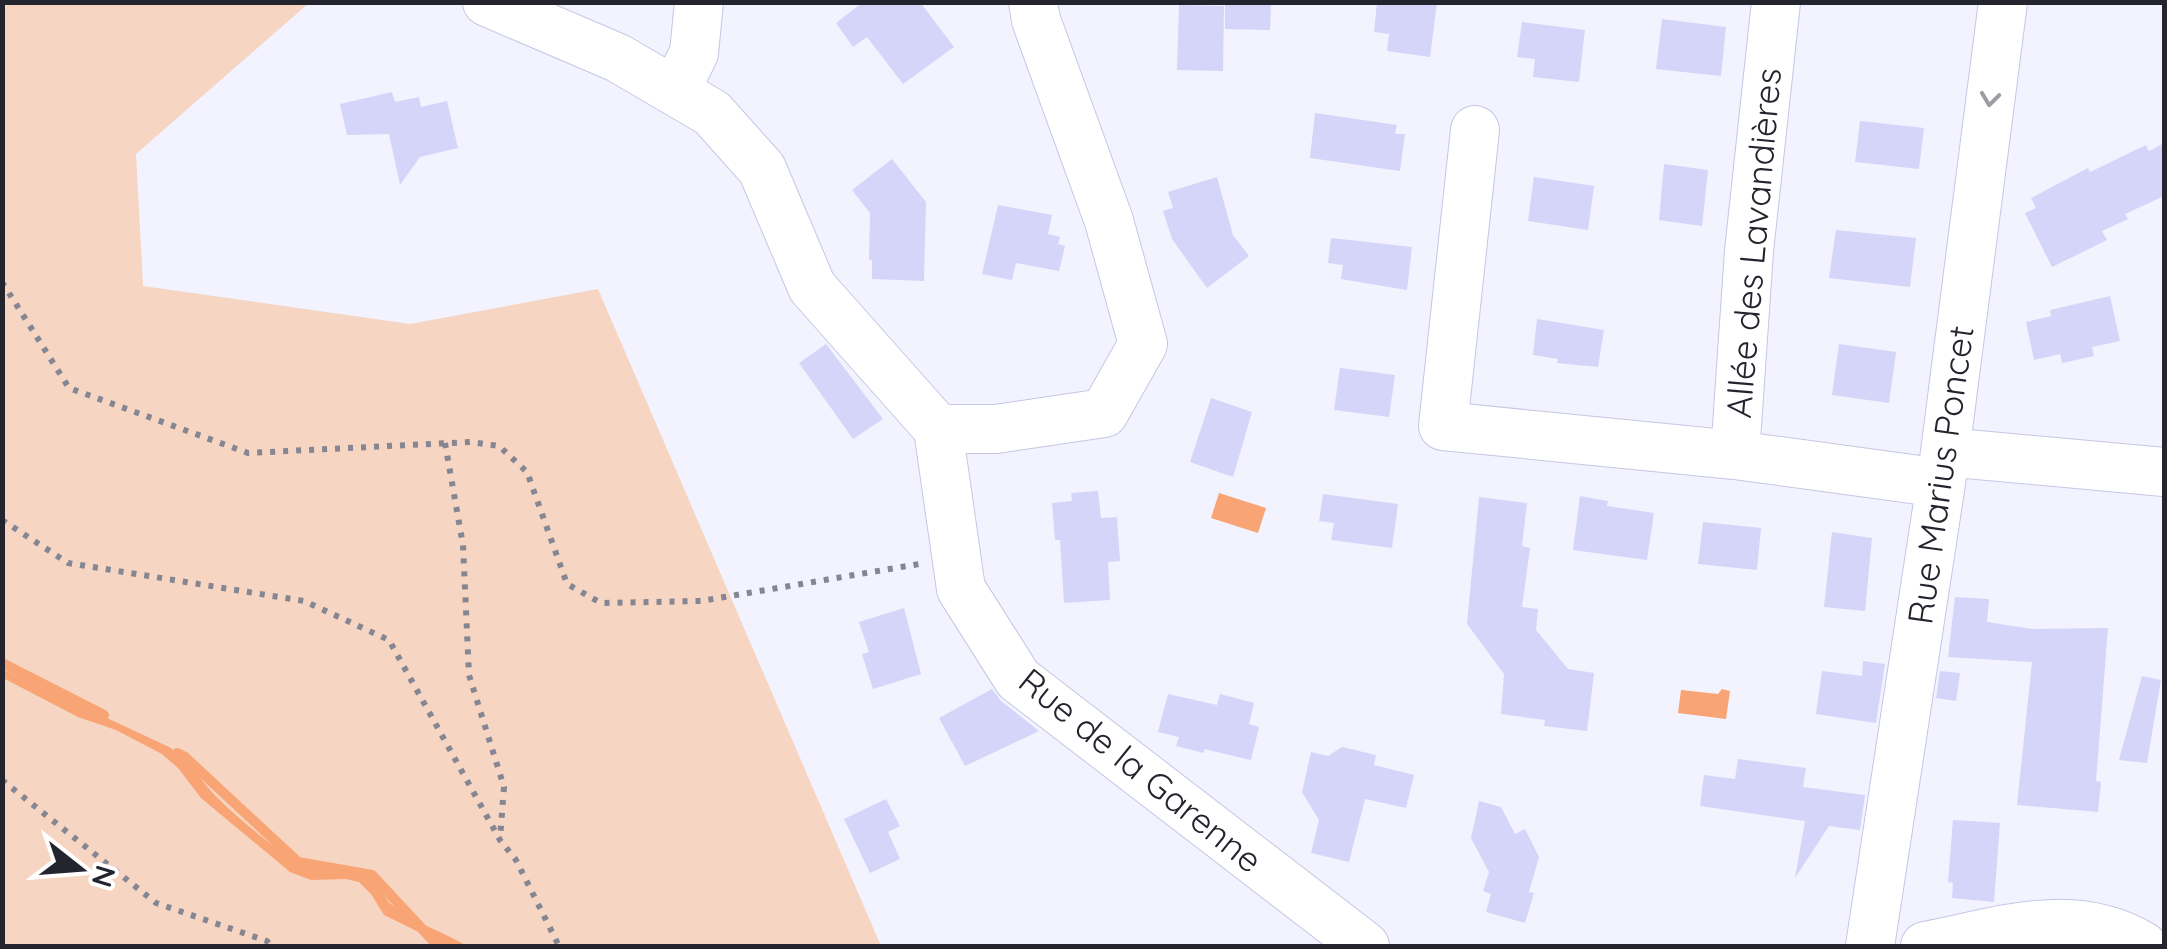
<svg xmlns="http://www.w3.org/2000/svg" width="2167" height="949" viewBox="0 0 2167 949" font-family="Quicksand,sans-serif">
<rect width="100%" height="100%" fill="#f2f3ff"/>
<!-- green -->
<path fill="#f6d5c2" d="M2 3H309L136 154 143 286 410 324 598 289 881 946H3Z"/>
<!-- water -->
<path fill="#f8a474" d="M1219 493 1266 508 1258 533 1211 518Z
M2 669 169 747C188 759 197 775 211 791 228 810 268 843 289 857 314 873 339 860 364 871 384 880 379 894 392 905 413 923 444 932 467 946H447L384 915 371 894 359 882 346 879 311 880 290 872 201 798 178 768 162 754 116 730 78 717 3 678Z
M1722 689 1730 691 1726 719 1678 713 1681 690 1718 694Z"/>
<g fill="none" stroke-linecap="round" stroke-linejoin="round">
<!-- stream -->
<path stroke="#f8a474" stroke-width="10" d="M2 663 104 715
M177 753 185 757 298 862 372 875 438 946"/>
</g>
<!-- building -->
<path fill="#d4d5f8" d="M863 2H920L954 47 903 84 867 37 853 47 836 23Z
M1225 2H1271L1270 30 1225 29Z
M1377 2H1437L1430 57 1387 51 1389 34 1374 32Z
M1179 5 1224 6 1223 71 1177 70Z
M1662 19 1726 27 1721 76 1656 69Z
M1522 22 1585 30 1579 82 1533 77 1535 59 1517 57Z
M392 92 395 102 419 97 421 107 447 101 458 148 420 157 400 185 389 134 347 135 340 104Z
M1315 113 1397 125 1395 134H1405L1400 171 1310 158Z
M1860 121 1924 128 1919 169 1855 162Z
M2164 143V196L2125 214 2128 219 2102 231 2107 240 2052 267 2025 213 2036 208 2031 198 2088 168 2090 172 2146 145 2149 151Z
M892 159 926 202 924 281 872 279V260H869L870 213 852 190Z
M1664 164 1708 170 1702 226 1659 220Z
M1217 177 1233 235 1249 256 1207 288 1172 239 1163 211 1173 208 1168 192Z
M1534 177 1594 186 1588 230 1528 221Z
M998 205 1052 215 1048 234 1060 237 1058 244 1065 246 1059 271 1016 263 1012 280 982 274Z
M1836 230 1916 238 1910 287 1829 278Z
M1331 238 1412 247 1407 290 1341 279 1343 265 1328 263Z
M2110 296 2120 341 2092 347 2094 356 2062 363 2060 354 2034 360 2026 322 2051 316 2050 310Z
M1537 319 1604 330 1598 367 1557 363 1558 359 1533 355Z
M826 344 883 419 853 439 799 363Z
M1839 344 1896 352 1889 403 1832 395Z
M1340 368 1395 375 1389 417 1334 410Z
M1211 398 1252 412 1233 477 1190 462Z
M1098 491 1101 518 1117 517 1120 561 1108 562 1110 600 1064 603 1060 540H1055L1052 503 1072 501 1071 493Z
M1323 494 1398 504 1392 548 1331 540 1334 523 1319 521Z
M1580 496 1608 501 1607 506 1654 513 1647 560 1573 550Z
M1479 497 1527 503 1522 546 1530 548 1522 607 1538 609 1536 630 1568 669 1594 673 1587 731 1544 726 1545 720 1501 714 1504 674 1467 624Z
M1703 522 1761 528 1757 570 1698 564Z
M1832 532 1872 538 1865 611 1824 607Z
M1955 597 1989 599 1987 622 2032 629 2108 628 2096 781 2101 782 2098 812 2017 805 2032 662 1948 657Z
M904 608 921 674 873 689 862 654 869 652 859 622Z
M1863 661 1885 664 1876 723 1816 714 1822 671 1862 676Z
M1940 671 1960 673 1956 701 1936 698Z
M2142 676 2161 680 2147 763 2119 760Z
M992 689 1001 701 1039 731 965 766 939 718Z
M1168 694 1217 705 1220 694 1254 703 1249 724 1259 727 1251 760 1204 749V753L1176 746 1179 737 1158 732Z
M1342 747 1376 755 1374 765 1414 775 1406 808 1365 799 1349 862 1311 853 1319 820 1302 792 1311 752 1328 756Z
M1738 759 1806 768 1803 787 1865 795 1860 830 1829 826 1795 878 1805 821 1700 806 1704 775 1735 779Z
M886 799 900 826 888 832 900 859 870 873 844 819Z
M1479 801 1501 807 1515 834 1525 829 1539 857 1529 892 1534 893 1525 923 1486 912 1491 894 1483 891 1489 872 1471 838Z
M1953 820 2000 823 1994 902 1952 898 1953 883 1948 882Z"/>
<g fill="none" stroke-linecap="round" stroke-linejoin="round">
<defs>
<path id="minor" d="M487 2 618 58 712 113 762 169 812 287 938 429 961 589 1018 679 1365 946
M1776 2 1749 251 1735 455 1941 483
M675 91 694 53 699 2
M1475 130 1443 426 1735 455
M938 429H996L1104 413 1143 344 1109 221 1036 20 1033 2
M1945 452 2164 472
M1870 946 1941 483 2003 2
M1925 946C1999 932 2073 904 2143 946"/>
</defs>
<!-- minor casing -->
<use href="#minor" stroke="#c5c7e4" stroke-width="50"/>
<!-- path -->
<path stroke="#858691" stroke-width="6" stroke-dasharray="5 8" stroke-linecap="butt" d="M2 282 69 388 248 453 470 442 499 446 527 472 567 584 601 603 701 601 919 564
M445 443 463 545 469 675 504 787 500 839
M2 520 68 563 304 601 389 640 500 840 516 860 559 946
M2 780 156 903 267 941 271 946"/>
<!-- minor -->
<use href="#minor" stroke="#fff" stroke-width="48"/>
</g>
<!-- one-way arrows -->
<defs><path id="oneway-chevron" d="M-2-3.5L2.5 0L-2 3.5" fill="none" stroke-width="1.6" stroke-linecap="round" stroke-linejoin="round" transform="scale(2.5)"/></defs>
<use stroke="#9c9ca1" href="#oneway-chevron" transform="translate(1990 99) rotate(97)"/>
<g text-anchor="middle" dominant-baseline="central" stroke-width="9" stroke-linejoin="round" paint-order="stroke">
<!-- street labels -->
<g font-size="35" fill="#24242f" stroke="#fff">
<text transform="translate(1753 243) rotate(-85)">Allée des Lavandières</text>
<text transform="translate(1940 475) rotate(-82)">Rue Marius Poncet</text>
<text transform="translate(1141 770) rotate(39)">Rue de la Garenne</text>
</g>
</g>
<!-- border -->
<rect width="2167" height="949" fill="none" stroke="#24242f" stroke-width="10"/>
<!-- north arrow -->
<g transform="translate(80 869) rotate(107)" stroke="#ffffff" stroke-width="8" paint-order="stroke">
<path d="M0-8L18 38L0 25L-18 38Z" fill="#24242f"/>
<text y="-15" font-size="28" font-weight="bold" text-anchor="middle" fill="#24242f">N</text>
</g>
</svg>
